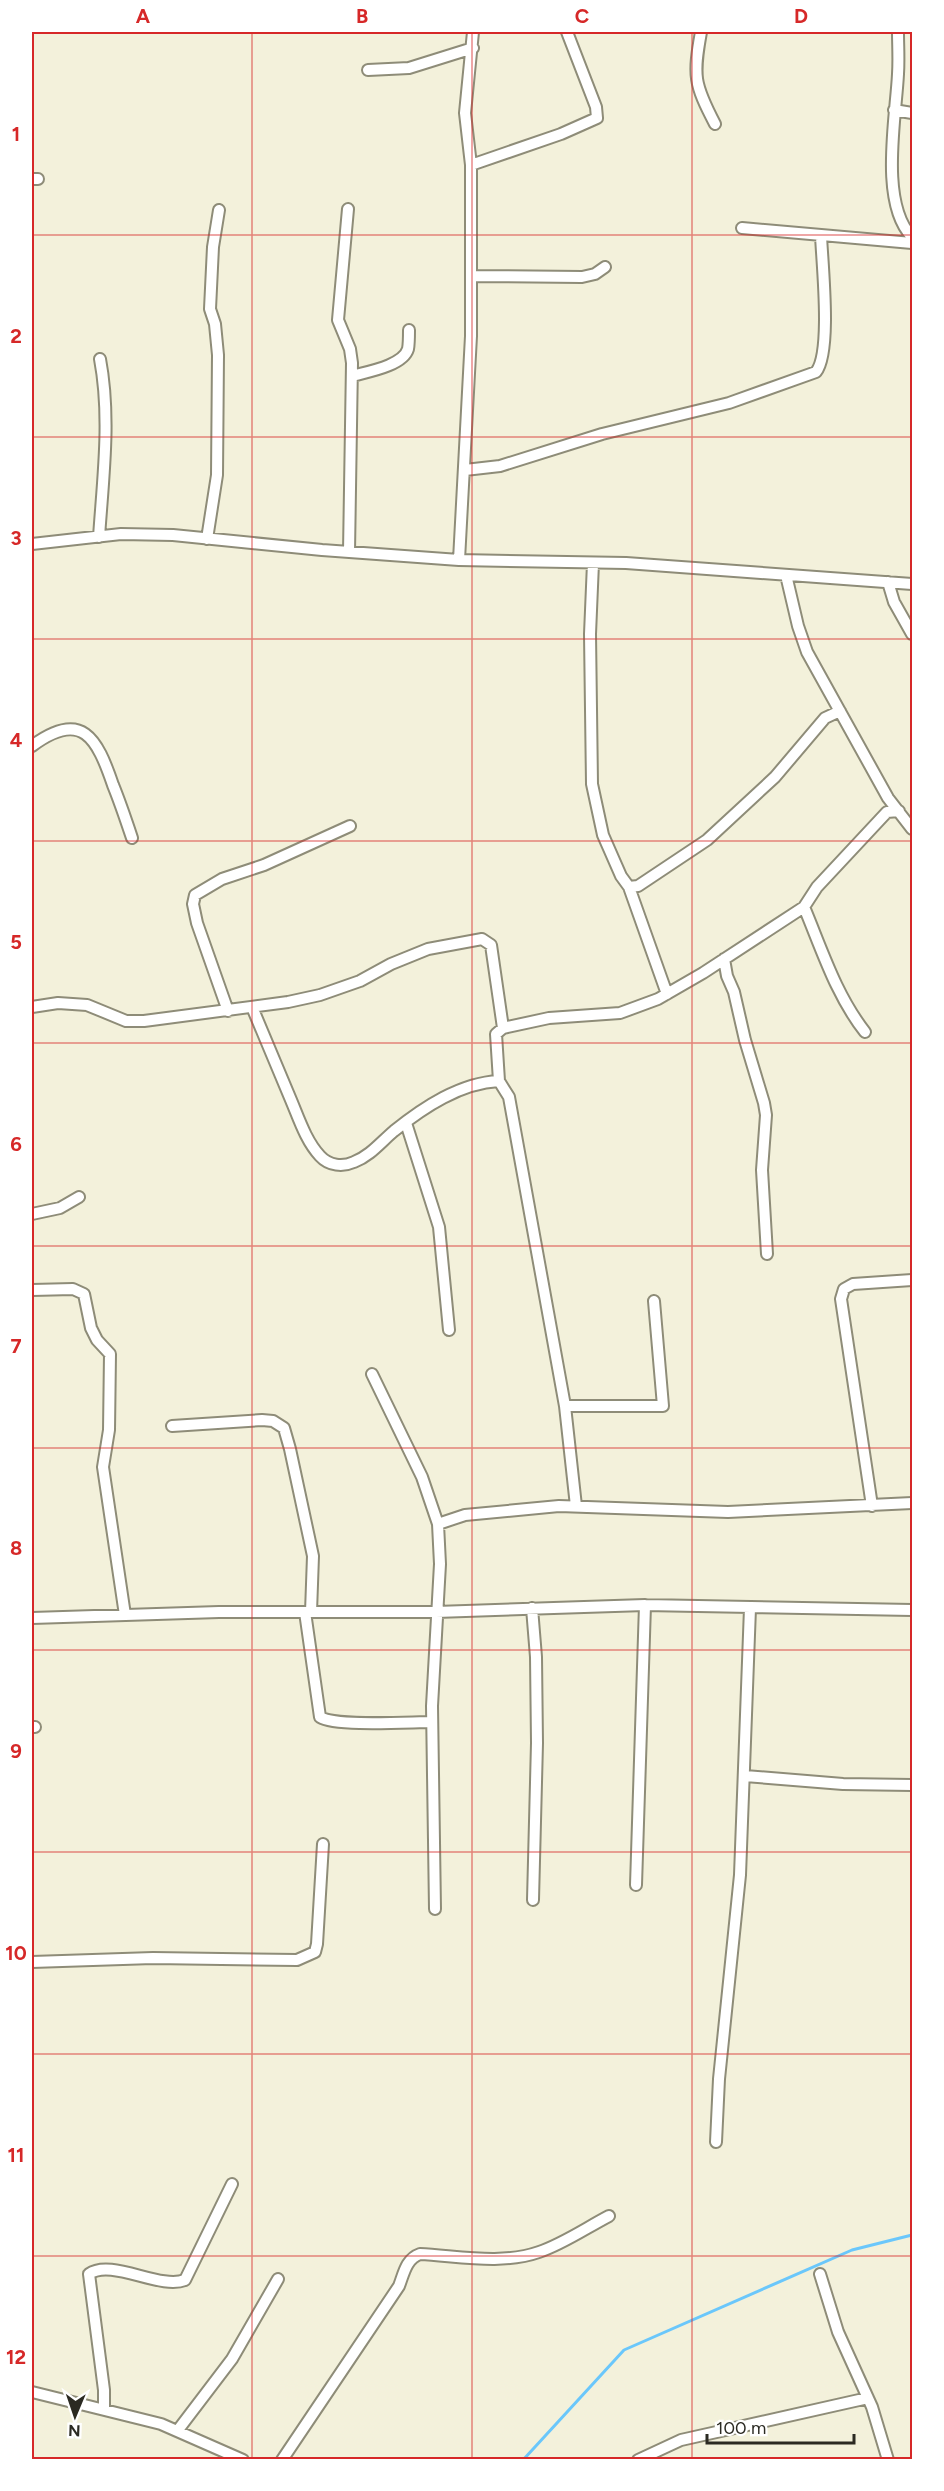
<svg xmlns="http://www.w3.org/2000/svg" width="944" height="2491" viewBox="0 0 944 2491" font-family="Figtree,sans-serif">
<rect width="100%" height="100%" fill="#f3f1db"/>
<g fill="none" stroke-linecap="round" stroke-linejoin="round">
<!-- stream -->
<path stroke="#6ac7fb" stroke-width="3" d="M523 2460 624 2350 852 2250 912 2235"/>
<defs>
<path id="street" d="M701 32C693 76 694 84 715 124
M898 32C898 45 899 60 898 74 896 117 879 203 912 237
M368 70 409 68 473 48
M894 110 912 113
M471 165 561 134 597 118 596 107 567 32
M32 179H38
M348 209 338 320 350 349 352 363 349 552
M742 228 912 243
M471 276 582 277 595 274 605 267
M352 376C366 372 403 366 408 349 409 344 409 336 409 330
M465 470 500 466 602 434 729 403 816 372C832 352 822 263 821 235
M99 537C103 478 111 417 100 359
M207 539 217 475 218 355 215 324 210 309 213 247 219 210
M32 544 121 534 173 535 322 550 459 560 626 563 912 584
M459 560 471 336V165L465 113 473 32
M593 563 590 634 592 784 603 835 621 876 629 887 638 886 707 840 775 777 825 718 840 711
M786 575 798 626 807 652 888 798 912 829
M888 582 894 602 912 634
M32 746C82 709 97 738 113 785 120 802 126 820 132 838
M629 887 667 994
M804 907C822 950 836 995 865 1032
M724 959 727 976 734 992 745 1040 764 1103 766 1115 762 1170 767 1254
M32 1007 58 1003 87 1005 126 1021H144L288 1002 320 995 360 981 391 964 428 949 482 939 491 945 503 1028
M252 1007C265 1038 278 1069 291 1100 299 1119 306 1141 320 1156 329 1166 343 1167 354 1162 370 1156 381 1142 394 1131 424 1107 460 1083 499 1081
M228 1011 197 923 193 904 195 895 222 879 264 865 350 826
M406 1123 439 1227 449 1330
M32 1214 60 1208 79 1197
M32 1290 73 1289 84 1294 91 1328 97 1340 110 1354 109 1430 103 1467 125 1615
M372 1374 422 1477 438 1524
M565 1406H663L654 1301
M172 1426 262 1420 273 1421 284 1428 290 1449 313 1556 311 1612
M576 1506 565 1406 509 1097 499 1081 496 1034 503 1028 549 1018 620 1013 658 999 703 973 804 907 817 887 887 812 899 811
M872 1506 841 1299 844 1289 853 1284 912 1280
M532 1608 536 1657 537 1743 533 1900
M305 1612 320 1717C336 1727 410 1722 432 1722
M32 1618 219 1612H436L645 1605 912 1610
M32 1727H35
M745 1776 843 1784 912 1785
M636 1885 645 1605
M435 1909 432 1706 440 1564 438 1524 465 1515 559 1506 728 1512 912 1503
M32 1962 153 1958 297 1960 315 1952 317 1944 323 1844
M716 2142 719 2079 740 1875 750 1608
M820 2274 838 2332 872 2407 888 2460
M32 2392 161 2424 243 2460
M104 2409V2390L89 2274C111 2258 160 2290 185 2280L232 2184
M178 2430 232 2359 278 2279
M282 2460 399 2286C404 2273 406 2259 420 2254 459 2256 502 2265 539 2252 563 2244 586 2228 609 2216
M638 2460 681 2440 868 2398"/>
</defs>
<!-- street casing -->
<use href="#street" stroke="#8e8c78" stroke-width="14"/>
<!-- street -->
<use href="#street" stroke="#fff" stroke-width="10"/>
</g>
<!-- grid -->
<path fill="none" stroke="#d62828" stroke-width="1.5" stroke-opacity="0.55" d="M252 32V2460M472 32V2460M692 32V2460M32 235H912M32 437H912M32 639H912M32 841H912M32 1043H912M32 1246H912M32 1448H912M32 1650H912M32 1852H912M32 2054H912M32 2256H912"/>
<!-- border -->
<rect width="944" height="2491" fill="none" stroke="#ffffff" stroke-width="66"/>
<!-- north arrow -->
<g transform="translate(75 2416) rotate(182)" stroke="#ffffff" stroke-width="4.5" paint-order="stroke">
<path d="M0-4.5L10 22L0 15L-10 22Z" fill="#2b2a22"/>
<text y="-9" font-size="16" font-weight="bold" text-anchor="middle" fill="#2b2a22">N</text>
</g>
<!-- scale -->
<path d="M707 2434v9h147v-9" fill="none" stroke="#2b2a22" stroke-width="3"/>
<text x="716" y="2434" font-size="18" fill="#2b2a22" stroke="#ffffff" stroke-width="4.5" paint-order="stroke">100 m</text>
<rect x="33" y="33" width="878" height="2425" fill="none" stroke="#d62828" stroke-width="2"/>
<g font-size="20" text-anchor="middle" font-weight="bold" fill="#d62828">
<text x="143" y="23">A</text>
<text x="362" y="23">B</text>
<text x="582" y="23">C</text>
<text x="801" y="23">D</text>
<text x="16" y="141">1</text>
<text x="16" y="343">2</text>
<text x="16" y="545">3</text>
<text x="16" y="747">4</text>
<text x="16" y="949">5</text>
<text x="16" y="1151">6</text>
<text x="16" y="1353">7</text>
<text x="16" y="1555">8</text>
<text x="16" y="1758">9</text>
<text x="16" y="1960">10</text>
<text x="16" y="2162">11</text>
<text x="16" y="2364">12</text>
</g>
</svg>
